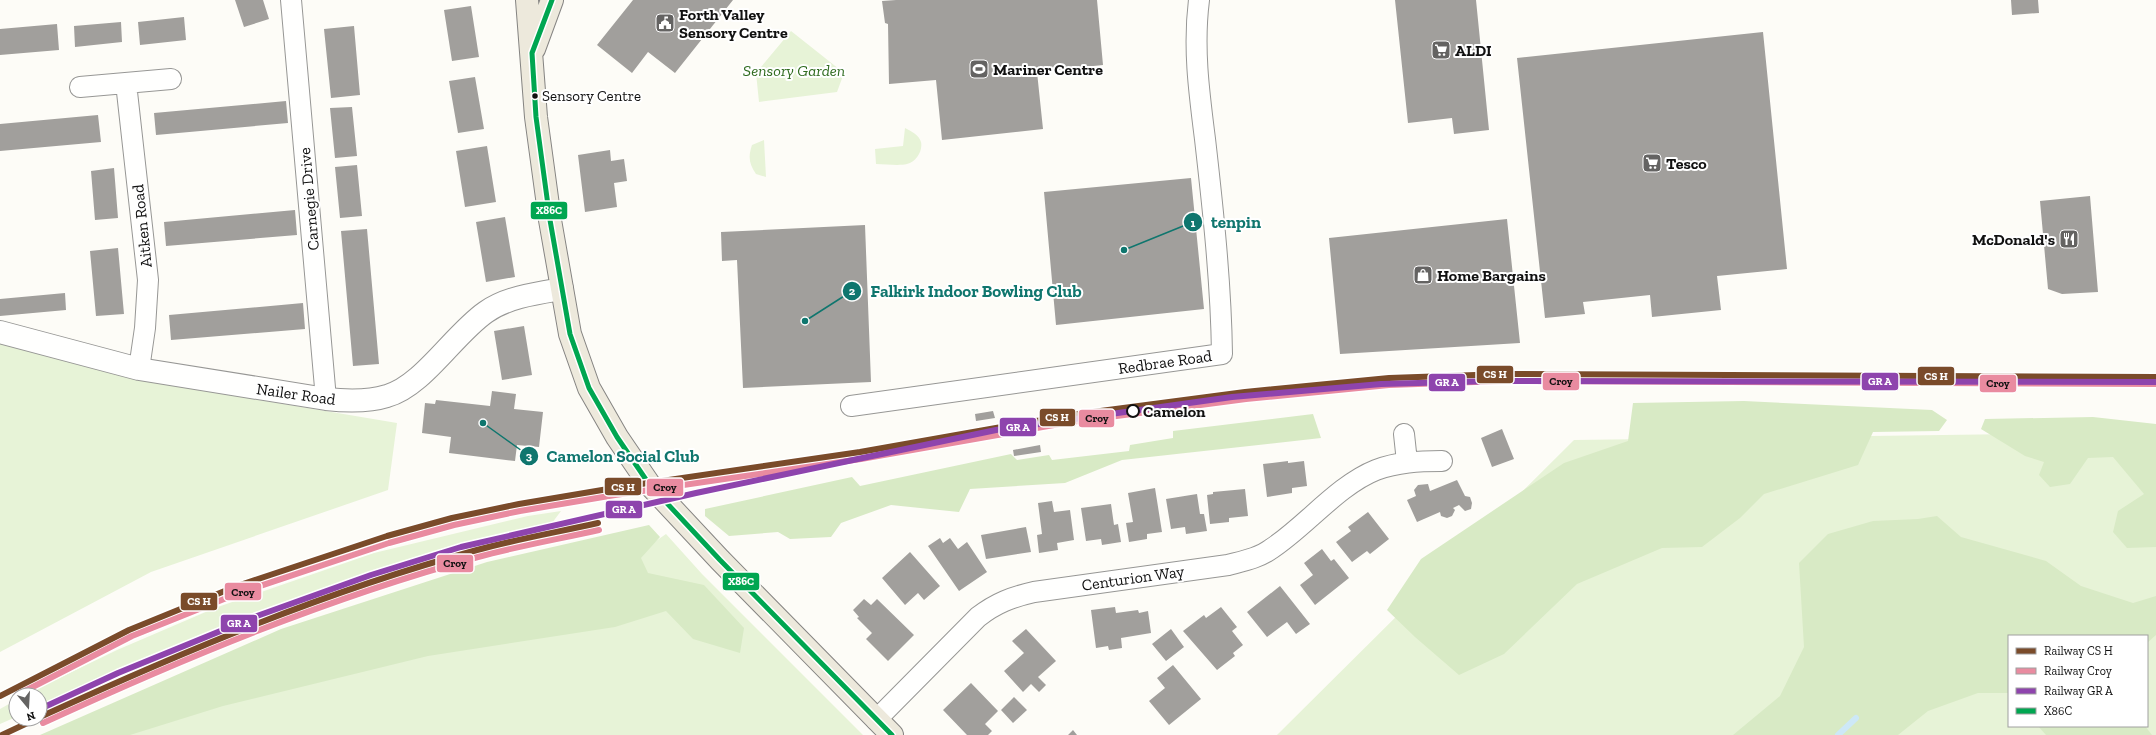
<svg xmlns="http://www.w3.org/2000/svg" width="2156" height="735" viewBox="0 0 2156 735" font-family="'Zilla Slab',serif">
<rect width="100%" height="100%" fill="#fdfcf7"/>
<!-- green -->
<path fill="#e7f3d7" fill-rule="evenodd" d="M791 31 844 73 837 92 759 102 756 73Z
M905 128C911 131 919 135 921 142 923 151 916 162 907 164 898 166 886 164 876 164L875 149 903 146Z
M764 140 766 177 756 174C749 164 748 157 752 145Z
M0 343 136 379 397 423 388 490 151 572 0 652Z
M2156 432V735H1277L1574 440ZM2009 636H2147V726H2009Z
M561 511 552 523C515 532 477 540 440 551 302 592 170 644 40 705V695H24L117 650 215 608 374 553 528 516Z
M666 534 702 574 863 735H59L617 568Z
M16 700V717L0 724V709Z"/>
<!-- forest -->
<path fill="#d8eac5" d="M1744 401 1932 410 1947 420 1939 431 1873 432 1858 465 1764 494 1740 518 1702 547 1662 548 1577 584 1504 654 1459 675 1415 637 1387 610 1421 559 1564 463 1628 441 1633 403Z
M1313 414 1321 438 1122 460 1065 483 970 489 959 512 891 505 841 523 831 537 790 539 778 532 729 536 705 516V509L852 477 860 486 1011 454 1017 460 1049 455 1052 460 1129 451 1130 445 1173 438V431Z
M2093 417 2156 424V547L2127 548 2113 532 2118 511 2144 494 2113 457 2088 458 2070 484 2050 487 2039 475 2044 462 2025 456 1981 429 1985 419Z
M1937 516 1961 537 2046 561 2081 586 2133 603 2156 596V635L2147 643V636H2009V693H1978L1928 711 1898 735H1733L1780 696 1804 647 1799 563 1828 534 1873 521 1918 519Z
M649 525 660 537 641 558 648 573 704 585 744 628 740 653 693 639 666 611 615 627 428 656 223 706 130 735H40L281 629 487 562Z
M2038 726H2145L2152 735H2046Z"/>
<g fill="none" stroke-linecap="round" stroke-linejoin="round">
<!-- stream -->
<path stroke="#cde8f7" stroke-width="6" d="M1838 735 1856 718"/>
</g>
<!-- building -->
<path fill="#a19f9c" d="M235 0H263L269 19 244 27Z
M633 0H733L675 73 648 52 632 73 597 45Z
M896 0H1097L1103 65 1037 72 1043 129 942 140 936 80 889 84 888 24 885 23 882 1Z
M1395 0H1476L1489 130 1454 134 1452 118 1408 123Z
M2011 0H2038L2039 13 2012 15Z
M471 6 479 57 452 61 444 10Z
M184 17 186 40 140 45 138 22Z
M121 22 122 42 75 47 74 26Z
M57 24 59 50 0 55V29Z
M354 26 360 95 331 98 324 29Z
M1763 32 1787 269 1717 276 1721 310 1652 317 1650 295 1583 302 1585 314 1545 318 1517 58Z
M475 77 484 129 458 133 449 81Z
M286 101 288 123 156 135 154 113Z
M352 107 357 156 335 158 330 108Z
M98 115 101 142 0 151V124Z
M487 146 496 202 465 207 456 151Z
M610 150 611 161 624 159 627 181 614 183 617 207 585 212 578 155Z
M357 165 362 216 340 218 335 167Z
M114 168 118 218 95 220 91 171Z
M1191 178 1204 309 1056 325 1044 192Z
M2090 196 2098 292 2062 294 2048 289 2040 201Z
M295 210 297 235 166 246 164 222Z
M505 217 515 277 486 282 476 222Z
M1507 219 1520 343 1340 354 1329 238Z
M865 225 871 382 743 388 737 260 722 261 721 232Z
M367 229 379 364 353 366 341 231Z
M118 248 124 314 96 316 90 251Z
M65 293 66 310 0 316V299Z
M303 303 305 329 171 340 169 315Z
M524 326 532 375 502 380 494 331Z
M492 391 516 394 514 409 543 412 539 447 517 445 515 461 449 453 451 437 422 433 425 403 435 404 436 400 490 406Z
M993 411 995 418 976 421 975 414Z
M1502 429 1514 459 1492 467 1481 438Z
M1040 445 1041 452 1014 456 1013 450Z
M1288 461V463L1304 461 1307 486 1292 488V493L1267 497 1263 464Z
M1457 480 1465 496 1470 497 1472 503 1471 509 1465 511 1459 505 1453 508 1455 510 1452 516 1447 518 1441 516 1440 512 1417 522 1407 500 1416 496 1414 490 1418 485 1428 484 1430 491Z
M1155 488 1162 532 1147 534V539L1129 542 1126 523 1133 522 1128 493Z
M1245 489 1248 516 1229 518V522L1210 524 1207 495 1213 494V492Z
M1197 494 1200 514H1204L1207 531 1186 534 1185 527 1171 529 1166 499Z
M1052 501 1054 512 1070 510 1074 540 1057 543 1058 550 1039 553 1037 535 1042 534 1038 503Z
M1111 504 1114 525 1118 524 1121 542 1102 545 1101 539 1086 541 1081 508Z
M1368 512 1389 539 1370 554 1367 551 1352 562 1336 542 1351 531 1348 527Z
M1026 527 1031 552 986 559 981 535Z
M940 538 943 543 950 538 958 549 967 542 987 572 959 591 928 546Z
M1322 549 1331 561 1334 559 1349 578 1315 605 1300 585 1313 575 1304 563Z
M910 552 940 586 924 600 918 593 905 605 882 578Z
M1280 586 1310 624 1296 634 1287 622 1267 637 1247 612Z
M864 599 871 605 877 599 914 635 888 661 866 639 872 633 857 618 859 617 853 610Z
M1115 607 1116 613 1138 610 1139 613 1148 611 1151 633 1121 638 1122 648 1109 650 1108 646 1096 648 1091 610Z
M1221 607 1237 627 1232 631 1243 645 1233 653 1235 656 1217 670 1183 631 1204 615 1206 618Z
M1026 629 1056 661 1038 677 1046 685 1039 692 1031 684 1023 692 1004 671 1024 653 1012 641Z
M1171 629 1184 647 1166 661 1152 644Z
M1173 665 1201 699 1169 725 1149 701 1165 688 1157 678Z
M971 683 998 711 985 724 992 731 988 735H967L943 710Z
M1014 697 1027 710 1013 723 1001 710Z
M1073 730 1077 735H1068Z"/>
<g fill="none" stroke-linecap="round" stroke-linejoin="round">
<defs>
<path id="minor" d="M291 0 326 399
M126 83 148 280 145 328 139 369
M80 87 171 79
M851 406 1222 354C1221 283 1213 209 1205 139 1199 92 1193 47 1199 0
M1404 434 1407 462
M876 720 978 617C996 603 1012 597 1034 592L1228 565C1243 561 1259 558 1271 549 1305 527 1338 485 1376 470 1397 462 1419 461 1442 461"/>
<path id="tertiary" d="M0 332 139 369 326 399C345 401 368 402 387 396 423 386 454 334 486 312 507 297 538 293 562 289"/>
<path id="primary" d="M527 0 536 117 550 220 570 334 589 388 617 437 649 484 720 560 892 735
M534 49 552 0"/>
</defs>
<!-- minor casing -->
<use href="#minor" stroke="#979795" stroke-width="22"/>
<!-- tertiary casing -->
<use href="#tertiary" stroke="#979795" stroke-width="24"/>
<!-- primary casing -->
<use href="#primary" stroke="#858482" stroke-width="24"/>
<!-- minor -->
<use href="#minor" stroke="#fffffe" stroke-width="20"/>
<!-- tertiary -->
<use href="#tertiary" stroke="#fffffe" stroke-width="22"/>
<!-- primary -->
<use href="#primary" stroke="#ede9dc" stroke-width="22"/>
<defs>
<path id="bus-1" d="M552 0 532 53 536 117 550 220 570 334 589 388 617 437 649 484 720 560 892 735"/>
</defs>
<!-- bus-1 casing -->
<use href="#bus-1" stroke="#fff" stroke-width="8"/>
<!-- bus-1 -->
<use href="#bus-1" stroke="#00a651" stroke-width="5"/>
<defs>
<path id="rail-1" d="M0 696 129 630 237 586 387 536 452 518 519 504 614 488 860 452 1070 415 1245 392 1389 378 1504 374 2156 377
M40 717C182 652 326 591 477 550 517 539 558 532 598 523
M2 735 36 719"/>
<path id="rail-2" d="M17 695 132 636 239 593 389 543 454 525 520 511 615 495 861 459 1071 422 1246 399 1389 385 1504 381 2156 384
M43 723C184 658 328 598 478 557 518 546 559 539 599 530"/>
<path id="rail-3" d="M40 709 118 673 257 616 371 575 461 547 696 493 996 430 1232 397 1381 384 1492 381 2156 382"/>
</defs>
<!-- rail-1 casing -->
<use href="#rail-1" stroke="#fff" stroke-width="9"/>
<!-- rail-2 casing -->
<use href="#rail-2" stroke="#fff" stroke-width="9"/>
<!-- rail-3 casing -->
<use href="#rail-3" stroke="#fff" stroke-width="9"/>
<!-- rail-1 -->
<use href="#rail-1" stroke="#7a4b2a" stroke-width="6"/>
<!-- rail-2 -->
<use href="#rail-2" stroke="#e98ba0" stroke-width="6"/>
<!-- rail-3 -->
<use href="#rail-3" stroke="#8e44ad" stroke-width="6"/>
</g>
<!-- icons -->
<defs>
<symbol id="civic-square" viewBox="-11 -11 22 22"><rect x="-9" y="-9" width="18" height="18" rx="4" fill="#646362" stroke="#fff"/><path d="M-.6-6.5H3V-4.5H.6V-3L4-1V1h2V6H-6V1h2V-1L-.6-3ZM-1.2 2.5V6h2.4V2.5Z" fill="#fff"/></symbol>
<symbol id="supermarket-square" viewBox="-11 -11 22 22"><rect x="-9" y="-9" width="18" height="18" rx="4" fill="#646362" stroke="#fff"/><path d="M-6-5.5h2.5l.6 2H6L4.5 2H-2.5L-4.4-4H-6ZM-1.5 3.2a1.3 1.3 0 1 0 .1 0ZM3 3.2a1.3 1.3 0 1 0 .1 0Z" fill="#fff"/></symbol>
<symbol id="stadium-square" viewBox="-11 -11 22 22"><rect x="-9" y="-9" width="18" height="18" rx="4" fill="#646362" stroke="#fff"/><path d="M0-5a6.5 5 0 1 0 0 10a6.5 5 0 1 0 0-10ZM-3.5-1.8h7v3.6h-7Z" fill="#fff"/></symbol>
<symbol id="restaurant-square" viewBox="-11 -11 22 22"><rect x="-9" y="-9" width="18" height="18" rx="4" fill="#646362" stroke="#fff"/><path d="M-5-6h1v4h1v-4h1v4h1v-4h1v5L-1.5 .5V6h-2V.5L-5-1ZM5-6V6H3V1.5H1.5Q1.5-4 5-6Z" fill="#fff"/></symbol>
<symbol id="shop-square" viewBox="-11 -11 22 22"><rect x="-9" y="-9" width="18" height="18" rx="4" fill="#646362" stroke="#fff"/><path d="M-5-2.5h2.3a2.7 3.5 0 0 1 5.4 0H5L5.5 6h-11ZM-1.5-2.5h3a1.5 2.3 0 0 0-3 0Z" fill="#fff"/></symbol>
</defs>
<g fill-rule="evenodd">
<use href="#civic-square" x="654" y="12" width="22" height="22"/>
<use href="#supermarket-square" x="1430" y="39" width="22" height="22"/>
<use href="#stadium-square" x="968" y="58" width="22" height="22"/>
<use href="#supermarket-square" x="1641" y="152" width="22" height="22"/>
<use href="#restaurant-square" x="2058" y="228" width="22" height="22"/>
<use href="#shop-square" x="1412" y="264" width="22" height="22"/>
</g>
<!-- markers -->
<circle fill="#111" stroke="#fff" stroke-width="1.5" cx="535" cy="96" r="3.5"/>
<circle fill="#fff" stroke="#111" stroke-width="2" cx="1133" cy="411" r="6"/>
<g text-anchor="middle" dominant-baseline="central" stroke-width="4" stroke-linejoin="round" paint-order="stroke">
<!-- bus labels -->
<g font-size="15" fill="#111" stroke="#fff" text-anchor="start">
<text x="542" y="96">Sensory Centre</text>
</g>
<!-- poi labels -->
<g font-size="16" font-weight="bold" fill="#111" stroke="#fff" text-anchor="start">
<text x="679" y="14">Forth Valley<tspan x="679" dy="18">Sensory Centre</tspan></text>
<text x="1455" y="50">ALDI</text>
<text x="993" y="69">Mariner Centre</text>
<text x="1666" y="163">Tesco</text>
<text x="2055" y="239" text-anchor="end">McDonald's</text>
<text x="1437" y="275">Home Bargains</text>
</g>
<!-- park labels -->
<g font-size="16" font-style="italic" fill="#2f6b1f" stroke="#fff">
<text x="794" y="70">Sensory Garden</text>
</g>
<!-- street labels -->
<g font-size="16" fill="#111" stroke="#fff">
<text transform="translate(309 199) rotate(-95)">Carnegie Drive</text>
<text transform="translate(142 226) rotate(-96)">Aitken Road</text>
<text transform="translate(1165 362) rotate(-8)">Redbrae Road</text>
<text transform="translate(296 394) rotate(8)">Nailer Road</text>
<text transform="translate(1133 578) rotate(-8)">Centurion Way</text>
</g>
<!-- stop labels -->
<g font-size="16" font-weight="bold" fill="#111" stroke="#fff" text-anchor="start">
<text x="1143" y="411">Camelon</text>
</g>
</g>
<!-- callouts -->
<path fill="none" stroke="#0f766e" stroke-width="1.5" d="M1124 250L1193 222M805 321L852 291M483 423L529 456"/>
<g fill="#0f766e" stroke="#fff" stroke-width="1.5">
<circle cx="1124" cy="250" r="4"/>
<circle cx="805" cy="321" r="4"/>
<circle cx="483" cy="423" r="4"/>
<circle cx="1193" cy="222" r="10"/>
<circle cx="852" cy="291" r="10"/>
<circle cx="529" cy="456" r="10"/>
</g>
<g font-size="12" text-anchor="middle" font-weight="bold" fill="#fff">
<text x="1193" y="227">1</text>
<text x="852" y="295">2</text>
<text x="529" y="460">3</text>
</g>
<g font-size="17" text-anchor="middle" font-weight="bold" fill="#0f766e" stroke="#fff" stroke-width="4" stroke-linejoin="round" paint-order="stroke">
<text x="1236" y="228">tenpin</text>
<text x="976" y="297">Falkirk Indoor Bowling Club</text>
<text x="623" y="462">Camelon Social Club</text>
</g>
<g stroke="#fff" stroke-width="1.5">
<rect x="530" y="201" width="38" height="19" rx="4" fill="#00a651"/>
<rect x="1476" y="365" width="38" height="19" rx="4" fill="#7a4b2a"/>
<rect x="1917" y="366" width="38" height="20" rx="4" fill="#7a4b2a"/>
<rect x="1542" y="372" width="38" height="19" rx="4" fill="#e98ba0"/>
<rect x="1861" y="372" width="38" height="19" rx="4" fill="#8e44ad"/>
<rect x="1428" y="373" width="38" height="19" rx="4" fill="#8e44ad"/>
<rect x="1979" y="374" width="38" height="19" rx="4" fill="#e98ba0"/>
<rect x="1039" y="408" width="37" height="19" rx="4" fill="#7a4b2a"/>
<rect x="1078" y="409" width="37" height="19" rx="4" fill="#e98ba0"/>
<rect x="999" y="417" width="38" height="20" rx="4" fill="#8e44ad"/>
<rect x="604" y="477" width="38" height="19" rx="4" fill="#7a4b2a"/>
<rect x="646" y="478" width="38" height="19" rx="4" fill="#e98ba0"/>
<rect x="605" y="500" width="38" height="19" rx="4" fill="#8e44ad"/>
<rect x="436" y="554" width="38" height="19" rx="4" fill="#e98ba0"/>
<rect x="722" y="572" width="38" height="19" rx="4" fill="#00a651"/>
<rect x="224" y="582" width="38" height="19" rx="4" fill="#e98ba0"/>
<rect x="180" y="592" width="38" height="19" rx="4" fill="#7a4b2a"/>
<rect x="220" y="614" width="38" height="19" rx="4" fill="#8e44ad"/>
</g>
<g font-size="11" text-anchor="middle" font-weight="bold" fill="#fff">
<text x="549" y="214">X86C</text>
<text x="1495" y="378">CS H</text>
<text x="1936" y="380">CS H</text>
<text x="1880" y="385">GR A</text>
<text x="1447" y="386">GR A</text>
<text x="1057" y="421">CS H</text>
<text x="1018" y="431">GR A</text>
<text x="623" y="491">CS H</text>
<text x="624" y="513">GR A</text>
<text x="741" y="585">X86C</text>
<text x="199" y="605">CS H</text>
<text x="239" y="627">GR A</text>
</g>
<g font-size="11" text-anchor="middle" font-weight="bold" fill="#111">
<text x="1561" y="385">Croy</text>
<text x="1998" y="387">Croy</text>
<text x="1097" y="422">Croy</text>
<text x="665" y="491">Croy</text>
<text x="455" y="567">Croy</text>
<text x="243" y="596">Croy</text>
</g>
<!-- legend -->
<rect x="2008" y="635" width="140" height="92" fill="#ffffff" stroke="#a0a0a0"/>
<rect x="2016" y="648" width="20" height="6" fill="#7a4b2a" stroke="#a0a0a0"/>
<text x="2044" y="655" font-size="12" fill="#111111">Railway CS H</text>
<rect x="2016" y="668" width="20" height="6" fill="#e98ba0" stroke="#a0a0a0"/>
<text x="2044" y="675" font-size="12" fill="#111111">Railway Croy</text>
<rect x="2016" y="688" width="20" height="6" fill="#8e44ad" stroke="#a0a0a0"/>
<text x="2044" y="695" font-size="12" fill="#111111">Railway GR A</text>
<rect x="2016" y="708" width="20" height="6" fill="#00a651" stroke="#a0a0a0"/>
<text x="2044" y="715" font-size="12" fill="#111111">X86C</text>
<!-- north arrow -->
<g transform="translate(28 707) rotate(162)"><circle r="19" fill="#ffffff" stroke="#a0a0a0"/>
<path d="M0-3L7 15L0 10L-7 15Z" fill="#646362"/>
<text y="-6" font-size="11" font-weight="bold" text-anchor="middle" fill="#111111">N</text>
</g>
</svg>
